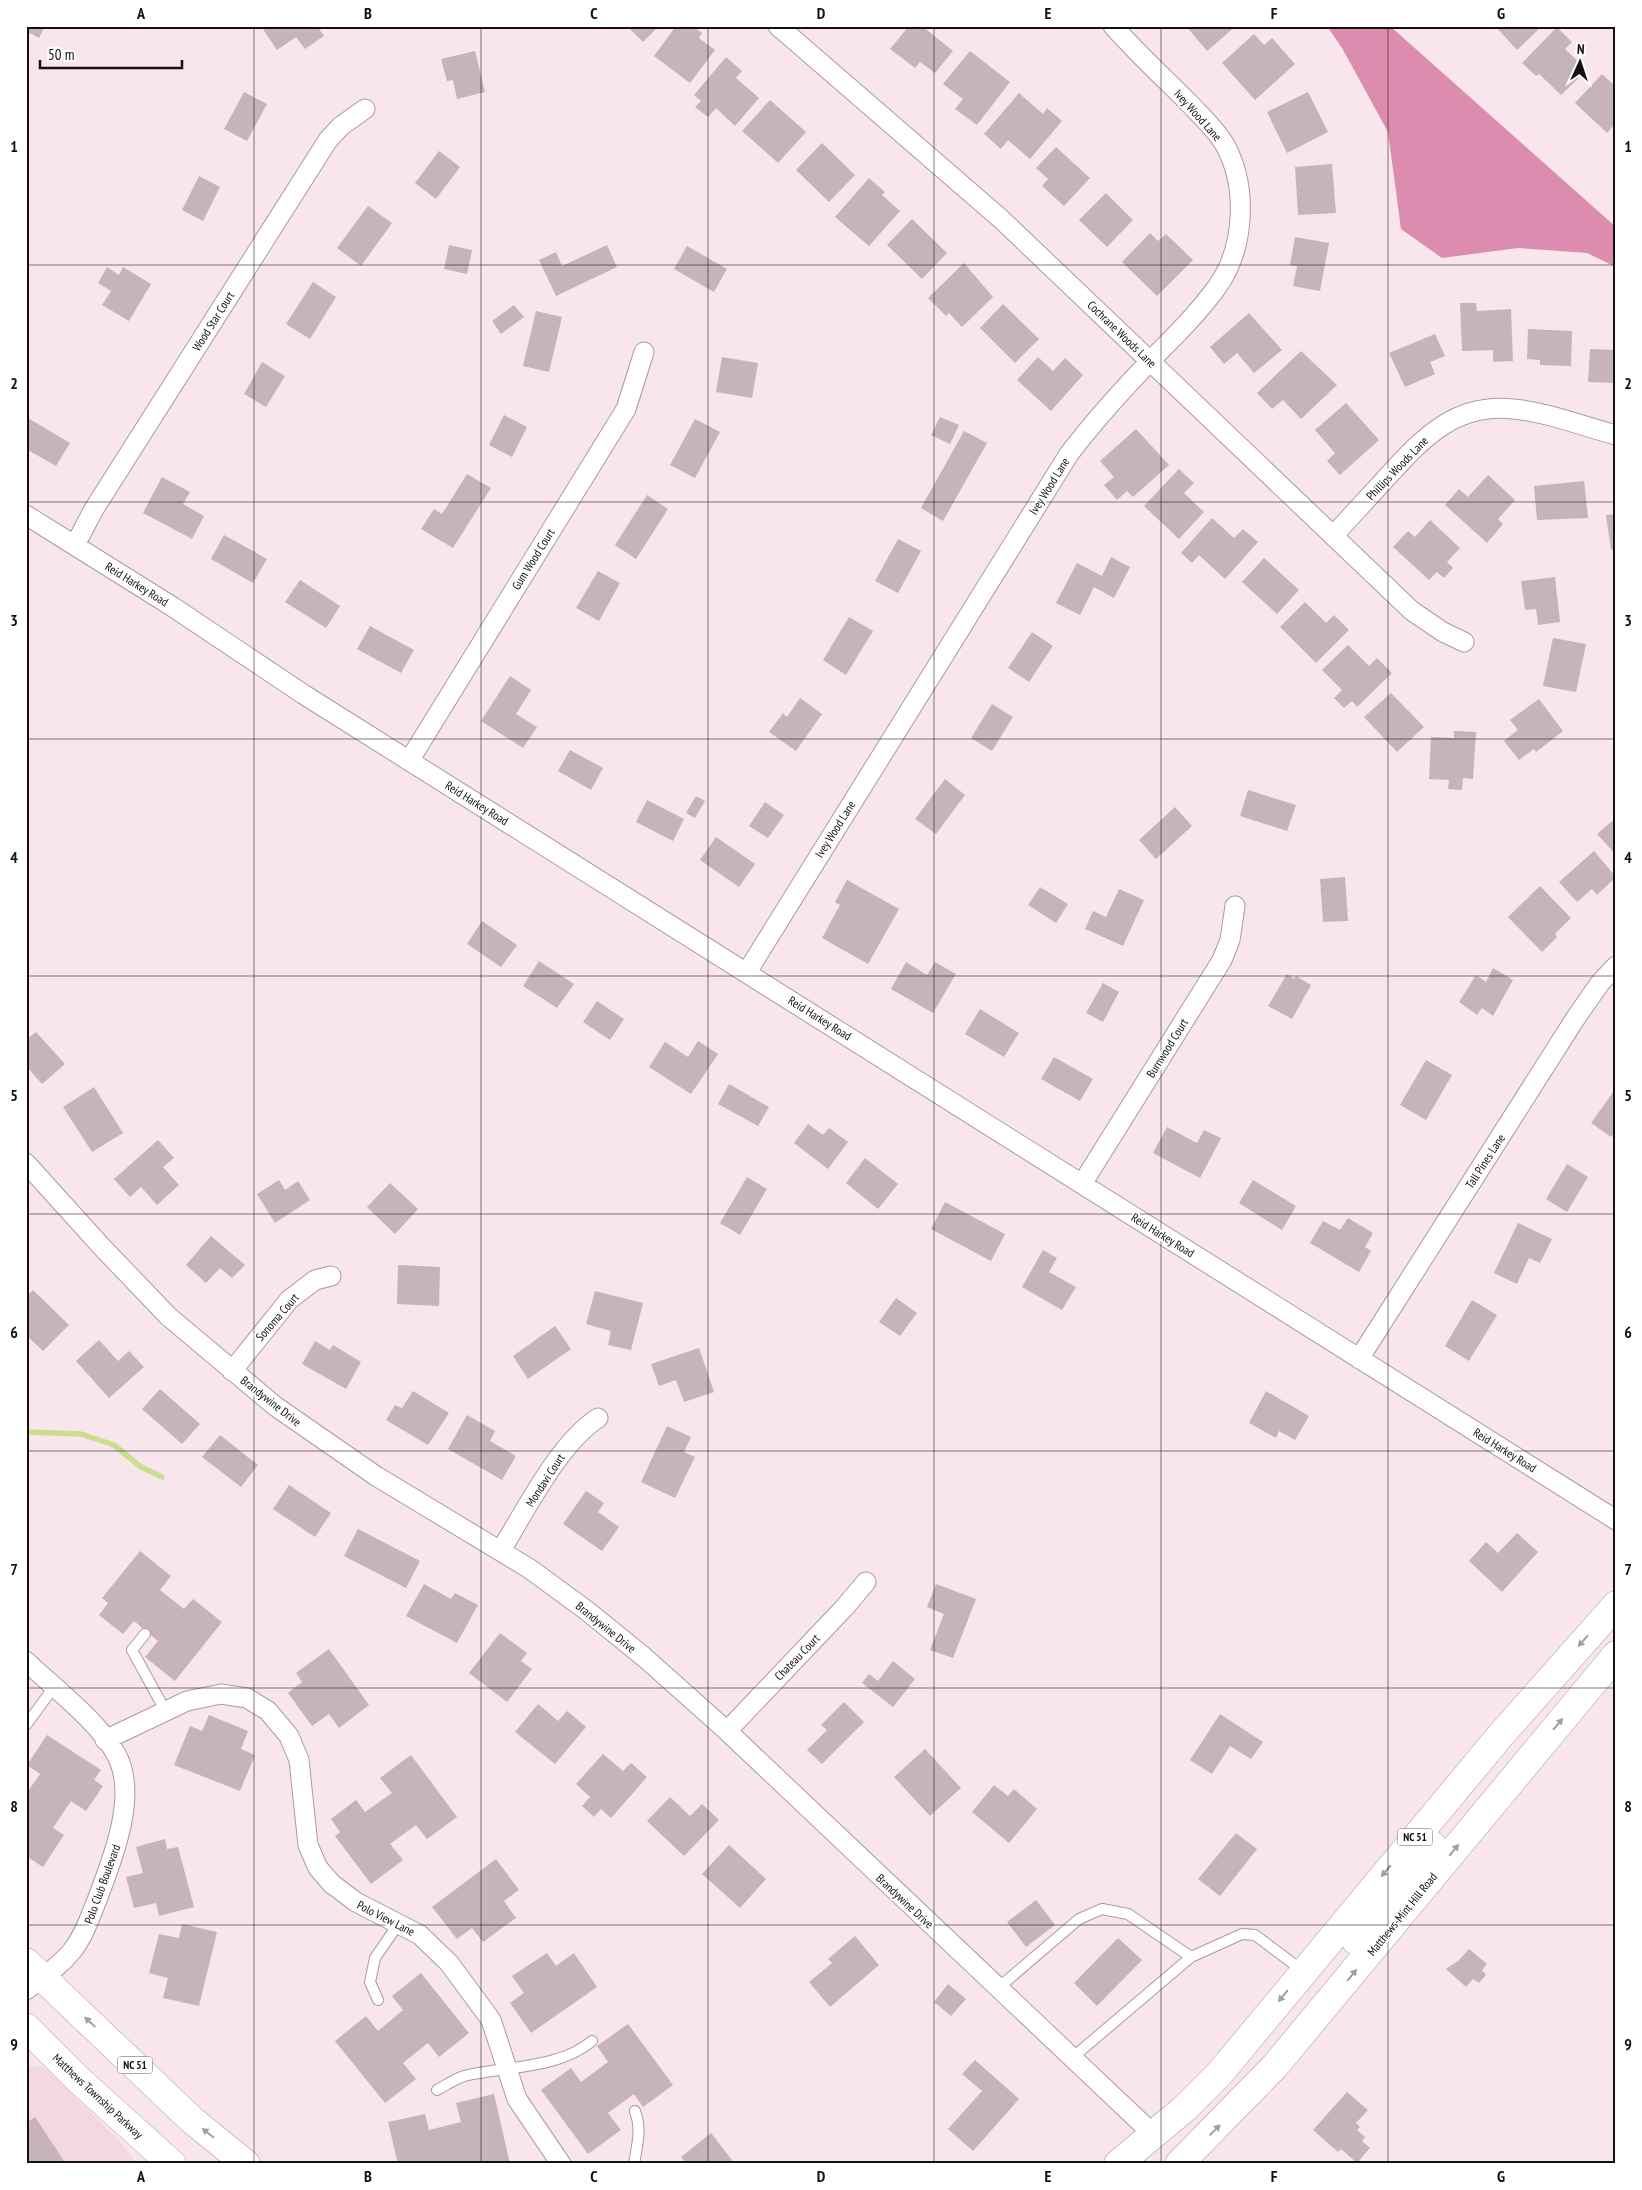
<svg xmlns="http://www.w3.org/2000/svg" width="1642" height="2190" viewBox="0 0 1642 2190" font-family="'PT Sans Narrow',sans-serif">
<rect width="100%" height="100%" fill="#f9e6ed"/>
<!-- built -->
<path fill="#f3d8e2" d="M26 2065 44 2067 119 2140 137 2164H26Z"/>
<!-- forest -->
<path fill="#dc8cae" d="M1327 26H1390L1616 227V267L1587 253 1518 248 1442 258 1401 229 1388 132 1342 48Z"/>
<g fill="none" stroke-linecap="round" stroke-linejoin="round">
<!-- stream -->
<path stroke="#cade8f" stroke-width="5.5" d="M26 1432 81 1434 114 1445 141 1467 162 1477"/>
</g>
<!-- building -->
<path fill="#c6b4ba" d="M26 26H45L39 38 30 33 26 40Z
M261 26H317L324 36 305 49 296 37 277 50Z
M627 26H659L643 42Z
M676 26H693L702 33 699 38 715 50 690 83 654 56Z
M909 26H922L953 51 935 73 920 62 915 68 890 49Z
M1186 26H1236L1207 51Z
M1495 26H1535L1538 30 1517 50Z
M1557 27 1572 42 1565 49 1587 70 1561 95 1539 74 1536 76 1522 63Z
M1254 34 1264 45 1272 38 1295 64 1255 100 1222 63Z
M475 51 485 92 457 99 453 80 447 81 441 59Z
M970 51 1010 82 977 125 955 109 963 99 943 84Z
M726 57 742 71 736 78 759 98 735 126 716 108 708 117 695 107 701 101 694 95Z
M1602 74 1616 87V123L1607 133 1575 103Z
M244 92 267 104 247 141 224 129Z
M1308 92 1328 132 1287 153 1267 112Z
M1019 93 1043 114 1047 108 1062 121 1030 159 1008 140 1001 149 984 134Z
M770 100 806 132 778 163 742 131Z
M822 143 855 175 829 202 796 170Z
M1056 147 1090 178 1064 206 1042 186 1048 179 1036 168Z
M439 151 460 167 436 199 415 183Z
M1332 164 1336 213 1298 215 1295 167Z
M199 176 220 187 203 221 182 210Z
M869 178 885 192 882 195 900 211 869 246 835 217Z
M1106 193 1133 220 1107 247 1079 220Z
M368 206 392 223 361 266 337 248Z
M912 219 947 253 922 279 887 245Z
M1150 233 1158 241 1166 234 1193 260 1157 296 1122 262Z
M1295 237 1329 243 1320 291 1293 286 1297 266 1290 265Z
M449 245 472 250 467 274 444 269Z
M607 245 617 267 556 296 539 260 556 252 562 266Z
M687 246 727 269 714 292 674 269Z
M964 263 993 297 962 327 949 313 946 316 928 298Z
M107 267 119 275 123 267 151 284 129 321 102 305 111 291 98 283Z
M313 282 336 297 310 339 286 324Z
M1460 303H1476L1477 311 1511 309 1513 361 1493 362V350L1462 351Z
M1003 304 1039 339 1015 363 980 328Z
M514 305 524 317 501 334 492 321Z
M536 311 562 317 549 372 523 366Z
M1249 313 1282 350 1254 373 1237 353 1224 364 1210 347Z
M1528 329 1572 331 1571 366 1540 365V360L1527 359Z
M1435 334 1445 356 1430 362 1435 374 1405 387 1389 353Z
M1590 349 1616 350V383L1588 382Z
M1301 351 1337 385 1301 419 1283 400 1272 409 1257 393Z
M722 357 758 363 752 398 716 392Z
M1038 357 1053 371 1065 358 1083 375 1051 411 1017 380Z
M262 362 285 376 266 407 244 394Z
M1346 403 1379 440 1340 475 1327 461 1335 453 1315 430Z
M504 415 527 427 512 457 489 445Z
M940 417 959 425 950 444 931 435Z
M28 418 70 443 56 466 26 449Z
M695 419 720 432 695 478 670 465Z
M1136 429 1169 465 1133 497 1127 491 1117 500 1104 485 1114 477 1100 461Z
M964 431 987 443 943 521 921 508Z
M1179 469 1194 483 1184 493 1204 512 1179 539 1144 506Z
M467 474 491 488 453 548 421 529 434 509 442 514Z
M1488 475 1515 500 1498 519 1503 524 1487 543 1445 505 1459 489 1468 497Z
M162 477 190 492 183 504 204 516 192 539 143 513Z
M1584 481 1588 518 1537 520 1534 486Z
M647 495 668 509 636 559 615 545Z
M1616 514V549L1611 550 1606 515Z
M1212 518 1234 538 1243 529 1258 542 1225 579 1199 555 1192 563 1181 553Z
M1430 520 1460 548 1447 562 1453 568 1444 578 1437 572 1429 580 1393 547 1408 531 1415 537Z
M224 535 267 559 253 583 211 559Z
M898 539 921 551 898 593 875 581Z
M1111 557 1130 567 1114 598 1094 587 1080 615 1056 603 1077 563 1102 576Z
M1264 558 1299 590 1277 614 1242 582Z
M598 571 620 583 599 621 576 608Z
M1555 577 1560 622 1538 625 1536 609 1525 610 1521 581Z
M300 580 340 606 326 628 285 602Z
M1305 602 1326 623 1334 615 1349 630 1316 663 1280 627Z
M849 617 873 631 846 675 823 660Z
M370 626 414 650 401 673 357 649Z
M1032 632 1053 646 1029 682 1008 668Z
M1553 638 1586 644 1576 692 1543 686Z
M1348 645 1369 666 1377 658 1392 673 1357 707 1352 701 1344 708 1334 698 1342 690 1322 670Z
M510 676 531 690 516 714 537 727 523 748 481 721Z
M1391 693 1424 727 1397 752 1364 717Z
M800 698 822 714 796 751 769 732 783 713 787 717Z
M1539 699 1563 731 1536 752 1534 749 1519 760 1504 741 1518 730 1510 720Z
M992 704 1013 717 992 751 971 738Z
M1454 731 1476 732 1473 779 1463 778 1462 790 1448 789 1449 780 1429 779 1431 737 1454 738Z
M570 750 603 768 591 790 558 771Z
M945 779 965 795 936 834 915 819Z
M1248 790 1296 805 1287 831 1240 816Z
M696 796 705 801 695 818 686 813Z
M647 800 684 819 673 841 636 822Z
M765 802 784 815 768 838 749 826Z
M1175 807 1192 826 1156 859 1139 840Z
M1616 818V855L1597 834Z
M716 837 755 864 739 887 700 860Z
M1594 851 1616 877 1597 895 1592 889 1577 902 1559 882Z
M1345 877 1348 921 1323 922 1320 879Z
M847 880 899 909 868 964 822 938 840 905 835 902Z
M1540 886 1571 918 1555 934 1557 937 1542 952 1508 917Z
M1040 887 1068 904 1056 923 1028 905Z
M1119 889 1144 900 1123 946 1085 929 1093 911 1106 917Z
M482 921 517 945 501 967 467 944Z
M539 961 574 984 557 1008 523 986Z
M906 962 927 975 935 962 956 974 933 1013 891 989Z
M1493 968 1513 980 1493 1016 1482 1008 1477 1015 1459 1002 1476 975 1486 982Z
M1287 974 1294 979 1296 976 1311 985 1292 1019 1268 1006Z
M1103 983 1119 992 1103 1022 1086 1013Z
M597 1001 624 1019 610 1040 583 1022Z
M980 1009 1019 1033 1004 1057 965 1034Z
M36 1032 65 1064 42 1084 26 1066V1040Z
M698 1041 718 1054 691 1094 649 1067 665 1042 688 1057Z
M1054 1057 1093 1079 1080 1101 1041 1079Z
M1426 1060 1452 1075 1426 1120 1400 1105Z
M729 1084 769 1107 758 1126 718 1104Z
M94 1087 123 1133 92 1152 63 1107Z
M1616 1088V1130L1611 1137 1591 1123Z
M808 1124 823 1135 829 1128 848 1142 828 1169 794 1143Z
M1167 1127 1197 1143 1204 1130 1221 1138 1200 1178 1153 1153Z
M158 1140 174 1158 163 1167 179 1185 157 1205 141 1187 130 1197 114 1179Z
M865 1158 898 1184 878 1209 846 1183Z
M1567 1164 1588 1177 1567 1212 1546 1199Z
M747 1177 767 1189 740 1235 720 1223Z
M279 1180 285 1190 298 1181 310 1200 275 1223 257 1194Z
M1253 1180 1296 1206 1282 1230 1239 1203Z
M390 1183 418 1209 395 1234 367 1207Z
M945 1202 1005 1234 991 1261 931 1229Z
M1348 1218 1373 1233 1365 1247 1371 1251 1359 1272 1310 1243 1323 1221 1340 1230Z
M1518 1223 1552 1239 1540 1263 1529 1258 1517 1284 1494 1273Z
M211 1236 245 1265 232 1278 220 1268 206 1283 186 1265Z
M1043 1250 1057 1258 1049 1272 1076 1287 1062 1310 1022 1287Z
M398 1265 440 1267 439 1306 397 1304Z
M33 1290 69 1325 43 1351 26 1335 28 1320 26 1318V1297Z
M595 1291 643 1303 631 1350 608 1345 611 1331 586 1324Z
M896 1298 917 1313 900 1336 879 1322Z
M1472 1300 1497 1315 1469 1361 1445 1346Z
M555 1326 571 1349 528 1379 513 1356Z
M99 1340 118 1361 129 1351 144 1367 109 1398 76 1361Z
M315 1341 330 1350 333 1345 361 1362 346 1389 302 1364Z
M699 1348 714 1392 684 1402 676 1380 659 1386 651 1364Z
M160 1389 200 1424 182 1444 142 1409Z
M413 1391 449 1413 428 1445 386 1420 395 1405 402 1408Z
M1266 1391 1309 1416 1295 1440 1279 1431 1276 1438 1249 1423Z
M467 1415 495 1431 490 1441 516 1456 502 1480 448 1449Z
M667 1426 691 1437 684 1452 695 1457 675 1498 641 1482Z
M220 1435 258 1465 241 1487 202 1457Z
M289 1485 331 1513 315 1537 273 1509Z
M586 1491 604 1503 598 1512 619 1527 602 1551 563 1524Z
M358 1529 420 1561 406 1588 344 1556Z
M1517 1533 1538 1552 1502 1592 1469 1561 1486 1542 1498 1553Z
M140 1551 171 1576 160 1590 184 1609 193 1599 222 1622 175 1681 145 1657 158 1641 134 1621 123 1634 99 1615 108 1603 102 1598Z
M424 1584 451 1599 455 1593 478 1605 457 1643 406 1616Z
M936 1584 976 1599 953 1658 930 1650 944 1614 927 1607Z
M500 1633 527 1653 521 1661 532 1669 507 1702 469 1673Z
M329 1649 369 1705 339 1728 329 1714 312 1726 288 1693 302 1682 296 1673Z
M893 1661 915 1679 893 1707 862 1683 869 1674 878 1681Z
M844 1702 864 1722 822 1764 807 1750 827 1730 821 1725Z
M538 1704 558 1721 567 1711 586 1727 555 1764 515 1732Z
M1220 1714 1263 1742 1251 1759 1230 1746 1212 1774 1190 1760Z
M209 1715 248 1731 241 1749 255 1755 240 1791 174 1765 190 1726 202 1731Z
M47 1735 101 1770 94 1780 103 1786 86 1811 71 1801 53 1828 64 1835 43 1867 26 1856V1794L40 1774 27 1765Z
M925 1749 961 1788 930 1816 894 1777Z
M603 1754 623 1771 631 1763 647 1777 611 1818 601 1809 594 1817 582 1806 590 1797 576 1784Z
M411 1755 457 1817 427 1839 416 1825 390 1844 403 1860 371 1884 335 1836 340 1832 331 1819 356 1800 365 1812 392 1793 380 1778Z
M994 1785 1008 1796 1014 1789 1037 1809 1009 1843 972 1812Z
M670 1797 690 1816 702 1804 719 1820 684 1856 647 1821Z
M1236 1833 1257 1849 1220 1896 1198 1879Z
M165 1839 167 1849 178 1847 194 1907 159 1916 156 1903 134 1908 126 1877 143 1873 136 1847Z
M729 1845 766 1879 740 1908 702 1874Z
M496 1859 519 1890 504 1901 516 1918 483 1942 472 1928 457 1939 432 1907Z
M1036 1900 1055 1925 1026 1947 1007 1922Z
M182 1924 217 1932 199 2006 163 1998 168 1978 149 1973 159 1934 179 1938Z
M855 1936 879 1965 830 2007 809 1982 832 1963 828 1959Z
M1118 1938 1142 1960 1097 2006 1074 1983Z
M1469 1949 1487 1964 1482 1970 1486 1975 1479 1983 1473 1979 1466 1987 1446 1969 1458 1961Z
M547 1953 556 1966 574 1953 597 1987 531 2033 510 2003 524 1993 512 1976Z
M421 1973 469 2033 439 2057 428 2043 403 2063 416 2079 385 2103 335 2041 366 2016 378 2031 403 2010 392 1996Z
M948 1984 966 1999 951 2016 934 2002Z
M628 2024 673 2085 643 2107 634 2094 608 2113 621 2130 588 2154 541 2090 571 2068 581 2082 608 2062 597 2046Z
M975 2060 1019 2099 973 2151 948 2129 982 2091 962 2074Z
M1347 2092 1368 2110 1356 2123 1360 2127 1357 2130 1365 2137 1362 2141 1370 2148 1357 2163 1341 2149 1338 2152 1313 2130Z
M494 2094 510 2164H398L388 2122 425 2114 429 2130 461 2122 456 2103Z
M35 2117 66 2164H26V2123Z
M711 2133 735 2164H686L681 2157Z"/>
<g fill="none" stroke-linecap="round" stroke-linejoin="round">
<defs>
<path id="lane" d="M145 1634 132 1650 166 1712
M26 1725 54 1687
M997 1989 1079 1919 1102 1909 1128 1914 1191 1957
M378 2000 370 1982 375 1958 399 1923
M1072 2058 1191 1957 1242 1934 1255 1935 1303 1971
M437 2090C446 2085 455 2079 464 2076 506 2066 559 2069 592 2041
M634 2164C637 2145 642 2130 635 2111"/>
<path id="street" d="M778 26 1001 219 1412 611 1443 632 1464 642
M26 515 173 607 303 694 1616 1520
M1334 535C1352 515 1370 496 1388 476 1423 438 1455 403 1513 409 1547 412 1582 426 1616 435
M75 545 94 509 328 140 341 126 365 109
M409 761 626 409 644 352
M747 972 1069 454C1095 420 1124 388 1154 357 1176 335 1199 312 1217 287 1245 248 1248 187 1225 145 1216 129 1200 115 1188 102 1163 77 1137 53 1113 26
M26 1163 101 1246 168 1316 275 1406 376 1476 530 1569 586 1610 644 1657 727 1731 1154 2135
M1082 1184 1222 960 1230 940 1235 906
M1359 1359 1575 1019 1600 983 1616 966
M232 1371 289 1300 315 1280 331 1276
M501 1550C526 1510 559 1443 598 1418
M26 1661C53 1687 99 1722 116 1754 139 1795 112 1860 97 1900 90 1917 84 1936 72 1951 59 1967 42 1978 26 1990
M727 1731 844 1608 866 1582
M105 1740 187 1701 221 1694 247 1698 268 1711 289 1736 299 1760 308 1845 318 1868 332 1884 356 1902 420 1935 449 1963 491 2020 517 2099 561 2164"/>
<path id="primary" d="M1356 1941 1432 1845
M26 1962 192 2120 246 2164
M26 2027 80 2081 172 2164
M1118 2164 1184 2109 1220 2073 1500 1736 1616 1605
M1179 2164 1275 2066 1616 1655"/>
</defs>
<!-- lane casing -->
<use href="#lane" stroke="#ac9aa0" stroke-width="12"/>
<!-- street casing -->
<use href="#street" stroke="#ac9aa0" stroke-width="21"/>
<!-- primary casing -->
<use href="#primary" stroke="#ac9aa0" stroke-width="29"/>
<!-- lane -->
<use href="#lane" stroke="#fff" stroke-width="10"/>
<!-- street -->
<use href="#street" stroke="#fff" stroke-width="19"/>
<!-- primary -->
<use href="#primary" stroke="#fff" stroke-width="28"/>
</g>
<!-- one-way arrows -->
<defs><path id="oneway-solid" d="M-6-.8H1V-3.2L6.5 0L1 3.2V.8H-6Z" transform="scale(1.25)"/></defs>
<g fill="#a19fa0">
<use href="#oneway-solid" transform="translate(1583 1641) rotate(132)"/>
<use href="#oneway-solid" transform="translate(1558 1724) rotate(-50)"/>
<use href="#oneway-solid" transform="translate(1454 1850) rotate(-51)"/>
<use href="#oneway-solid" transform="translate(1386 1871) rotate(130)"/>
<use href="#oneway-solid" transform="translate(1352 1975) rotate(-51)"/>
<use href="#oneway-solid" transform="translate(1283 1996) rotate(130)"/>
<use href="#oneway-solid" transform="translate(90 2022) rotate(-137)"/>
<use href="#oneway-solid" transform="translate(1215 2130) rotate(-45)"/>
<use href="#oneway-solid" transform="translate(208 2133) rotate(-141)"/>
</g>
<!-- grid -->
<path fill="none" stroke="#150f11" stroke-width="1" stroke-opacity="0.55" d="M254 26V2164M481 26V2164M708 26V2164M934 26V2164M1161 26V2164M1388 26V2164M26 265H1616M26 502H1616M26 739H1616M26 976H1616M26 1214H1616M26 1451H1616M26 1688H1616M26 1925H1616"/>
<g text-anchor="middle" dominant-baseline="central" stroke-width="4" stroke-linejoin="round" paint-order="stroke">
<!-- shield labels -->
<g fill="#fff" stroke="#5b5758" stroke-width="1">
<rect x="1397.5" y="1828.5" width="35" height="17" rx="4"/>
<rect x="117.5" y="2056.5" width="35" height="17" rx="4"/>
</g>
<g font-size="11" font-weight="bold" fill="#150f11">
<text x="1415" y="1837">NC 51</text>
<text x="135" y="2065">NC 51</text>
</g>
<!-- street labels -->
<g font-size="12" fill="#150f11" stroke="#fff">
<text transform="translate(1198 115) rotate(48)">Ivey Wood Lane</text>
<text transform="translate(213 321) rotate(-58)">Wood Star Court</text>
<text transform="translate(1122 334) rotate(44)">Cochrane Woods Lane</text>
<text transform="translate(1397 468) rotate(-46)">Phillips Woods Lane</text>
<text transform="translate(1049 486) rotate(-58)">Ivey Wood Lane</text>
<text transform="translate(533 559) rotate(-58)">Gum Wood Court</text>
<text transform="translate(137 584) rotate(32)">Reid Harkey Road</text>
<text transform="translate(477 803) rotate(32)">Reid Harkey Road</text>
<text transform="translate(835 829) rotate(-58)">Ivey Wood Lane</text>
<text transform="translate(820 1018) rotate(32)">Reid Harkey Road</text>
<text transform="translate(1167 1048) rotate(-58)">Burnwood Court</text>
<text transform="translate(1485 1161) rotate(-57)">Tall Pines Lane</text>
<text transform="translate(1163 1235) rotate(32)">Reid Harkey Road</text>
<text transform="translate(277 1317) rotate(-49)">Sonoma Court</text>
<text transform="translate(271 1401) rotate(38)">Brandywine Drive</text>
<text transform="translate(1505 1450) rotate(32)">Reid Harkey Road</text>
<text transform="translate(545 1480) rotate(-57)">Mondavi Court</text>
<text transform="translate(606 1627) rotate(39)">Brandywine Drive</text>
<text transform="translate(797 1657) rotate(-46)">Chateau Court</text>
<text transform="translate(102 1884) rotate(-70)">Polo Club Boulevard</text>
<text transform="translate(905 1901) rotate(43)">Brandywine Drive</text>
<text transform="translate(1402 1914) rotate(-51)">Matthews-Mint Hill Road</text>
<text transform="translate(386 1918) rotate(27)">Polo View Lane</text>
<text transform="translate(98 2096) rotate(43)">Matthews Township Parkway</text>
</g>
</g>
<!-- border -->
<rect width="1642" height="2190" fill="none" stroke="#ffffff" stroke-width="55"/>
<!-- north arrow -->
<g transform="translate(1580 62) rotate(3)" stroke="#ffffff" stroke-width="4" paint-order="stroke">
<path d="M0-4L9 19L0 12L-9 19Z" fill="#150f11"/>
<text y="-8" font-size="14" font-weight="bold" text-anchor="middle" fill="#150f11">N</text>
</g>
<!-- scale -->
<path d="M40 60v8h142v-8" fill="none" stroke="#150f11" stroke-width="2.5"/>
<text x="48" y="60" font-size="15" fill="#150f11" stroke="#ffffff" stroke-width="4" paint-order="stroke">50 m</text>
<rect x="28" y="28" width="1586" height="2134" fill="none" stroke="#150f11" stroke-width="2"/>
<g font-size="16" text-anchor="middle" font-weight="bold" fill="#150f11">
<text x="141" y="19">A</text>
<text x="368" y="19">B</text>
<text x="594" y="19">C</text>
<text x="821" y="19">D</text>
<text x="1048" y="19">E</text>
<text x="1274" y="19">F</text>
<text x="1501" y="19">G</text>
<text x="14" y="152">1</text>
<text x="1628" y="152">1</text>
<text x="14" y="389">2</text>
<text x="1628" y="389">2</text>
<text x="14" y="626">3</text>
<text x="1628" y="626">3</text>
<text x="14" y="863">4</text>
<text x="1628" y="863">4</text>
<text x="14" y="1101">5</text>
<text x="1628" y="1101">5</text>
<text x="14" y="1338">6</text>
<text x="1628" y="1338">6</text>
<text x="14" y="1575">7</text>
<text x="1628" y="1575">7</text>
<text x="14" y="1812">8</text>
<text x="1628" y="1812">8</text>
<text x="14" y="2050">9</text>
<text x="1628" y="2050">9</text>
<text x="141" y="2182">A</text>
<text x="368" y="2182">B</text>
<text x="594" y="2182">C</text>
<text x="821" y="2182">D</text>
<text x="1048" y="2182">E</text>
<text x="1274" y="2182">F</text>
<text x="1501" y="2182">G</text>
</g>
</svg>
